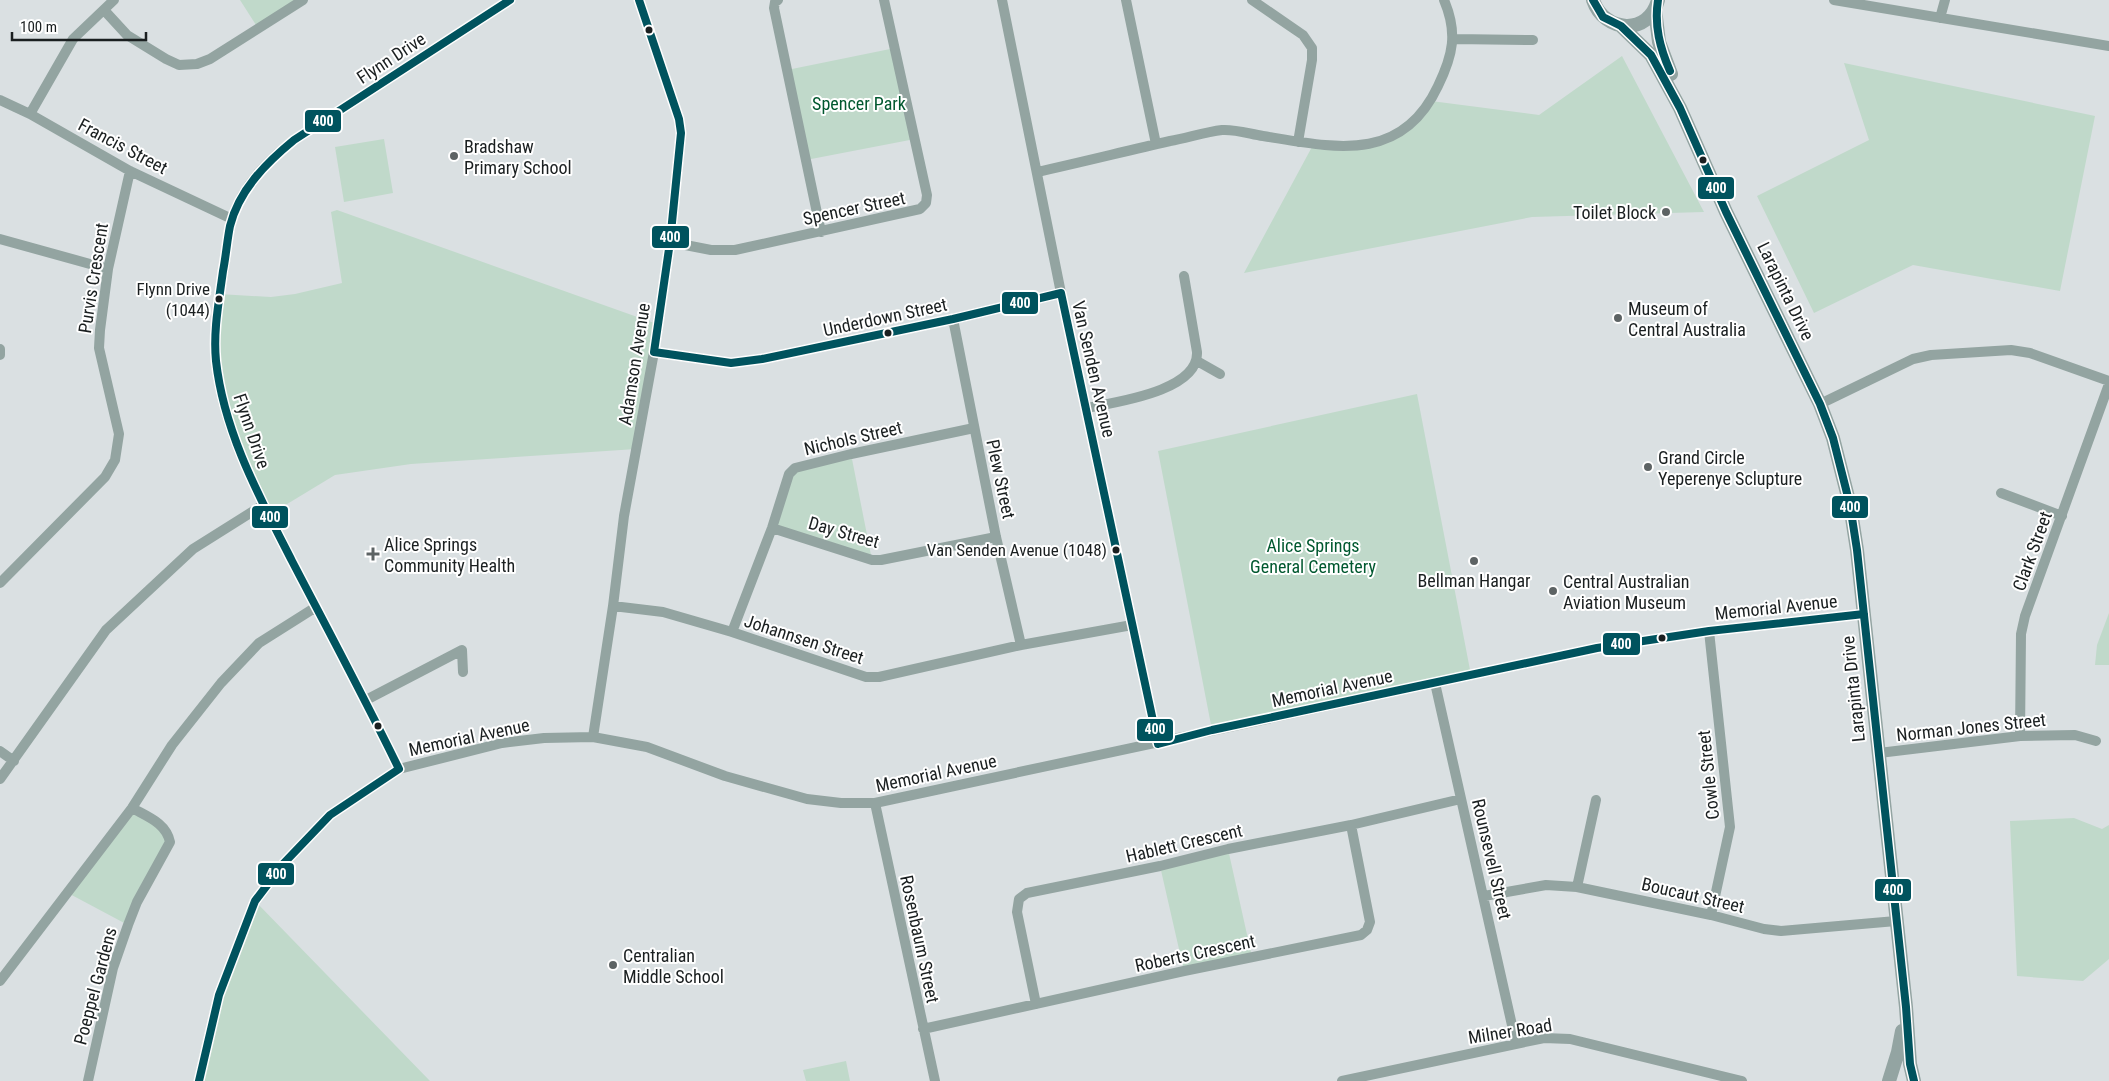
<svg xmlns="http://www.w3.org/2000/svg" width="2109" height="1081" viewBox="0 0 2109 1081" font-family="'Roboto Condensed',sans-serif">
<rect width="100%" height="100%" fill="#dae0e2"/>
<!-- green -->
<path fill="#c0d9ca" d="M240 0H303L258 28Z
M895 48 915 139 806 160 787 70Z
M1622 56 1704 212 1532 217 1244 273 1313 145 1384 139 1431 101 1539 115Z
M1844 63 2095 116 2060 291 1913 265 1814 313 1757 196 1869 140Z
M384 139 393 193 344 202 335 147Z
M337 210 657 324 636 449 411 464 335 475 269 515 242 461 216 360 219 294 271 297 295 294 342 283 331 212Z
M1417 394 1471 675 1212 730 1158 451Z
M851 454 872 560 772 528 789 474Z
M2109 613V665H2095L2097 645Z
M132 808 157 823 170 842 128 925 66 892Z
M2074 818 2102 829 2109 825V959L2083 981 2017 976 2010 821Z
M1228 849 1252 957 1184 971 1160 866Z
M255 901 430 1081H199L219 995Z
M846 1061 850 1081H806L803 1070Z"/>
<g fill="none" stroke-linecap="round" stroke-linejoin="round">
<!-- minor -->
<path stroke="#93a4a1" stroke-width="10" d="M778 0 775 2 774 8 821 232
M1002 0 1061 293 1158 744
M1126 0 1156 144
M1252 0 1303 35 1312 48V60L1298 142
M1834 0 2109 46
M104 10 127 35 166 59 179 65 197 64 210 59 303 0
M1940 18 1945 0
M1454 39 1533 40
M0 100 30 114 130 171 232 219
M30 114 73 39 114 0
M1037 172C1082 162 1126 151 1170 141 1187 138 1205 132 1222 130 1235 129 1250 134 1263 136 1332 147 1401 165 1438 86 1453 55 1458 33 1444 0
M0 239 108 269
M670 242 711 250H735L920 209 926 203 927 195 884 0
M953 319 996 537 1021 645
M0 349V355
M654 352 731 363 762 359 953 319 1061 293
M1197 361 1220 374
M1820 404 1913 359 1931 355 2011 350 2030 353 2109 381
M1087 408C1116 402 1199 391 1197 352L1184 276
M2001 493 2062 516
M772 528 872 560H881L996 537
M0 583 105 477 115 460 119 434 99 348 100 330 108 269 130 171
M613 606 663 612 732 632 866 677H879L1021 645 1132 625
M1709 631 1730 827 1711 915
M732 632 772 528 789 474 795 468 851 454 974 428
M1435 683 1516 1043
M366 700 462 650 463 672
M2020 736 2021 634 2025 616 2109 384
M593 737 613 606 624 516 654 352 670 242 681 133 679 119 639 0
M0 751 14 761
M1879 753 2020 736 2075 735 2096 741
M399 769C364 695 324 624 287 551 256 490 223 430 216 361 213 329 219 298 224 267 227 251 227 234 232 219 243 185 267 161 294 140L510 0
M0 779 106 630 193 549 263 505
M875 803 935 1081
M1577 887 1596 800
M1484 896 1546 885 1577 887 1711 915 1764 929 1781 931 1896 921
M0 981 132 808 172 745 221 683 259 643 316 607
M1036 1004 1017 912 1019 899 1027 893 1160 866 1228 849 1351 825 1461 799
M923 1029 1184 971 1361 935 1367 930 1370 922 1351 825
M88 1081 113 968 128 925 137 902 170 842C166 823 148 817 132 808
M199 1081 219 995 255 901 284 863 330 815 399 769 502 743 544 738 593 737 647 747 725 776 807 799 841 803H875L1597 648 1709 631 1864 614
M1342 1081 1544 1038 1570 1039 1742 1081"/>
<!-- major -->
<path stroke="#93a4a2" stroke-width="14" d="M1593 0C1604 33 1649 36 1658 0
M1655 9 1659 42 1671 74
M1621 26 1651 55 1680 108 1726 212 1820 404 1833 438 1850 505 1857 550 1906 1007 1910 1064 1914 1081
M1889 1081 1898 1052 1902 1031"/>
<defs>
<path id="bus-1" d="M639 0 679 119 681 133 670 242 654 352 731 363 762 359 953 319 1061 293 1158 744 1212 730 1597 648 1709 631 1864 614
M1593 0 1603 17 1621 26 1651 55 1680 108 1726 212 1820 404 1833 438 1850 505 1857 550 1906 1007 1910 1064 1914 1081
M1658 0C1654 26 1660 48 1670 71
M199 1081 219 995 255 901 284 863 330 815 399 769C365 699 328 630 292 561 260 498 224 433 216 361 213 331 219 301 223 271 226 256 227 241 230 226 239 190 266 163 294 140L510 0"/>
</defs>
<!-- bus-1 casing -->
<use href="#bus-1" stroke="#fff" stroke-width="11"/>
<!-- bus-1 -->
<use href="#bus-1" stroke="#00535e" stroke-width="8"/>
</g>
<!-- markers -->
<g fill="#1a1f20" stroke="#fff" stroke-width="2">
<circle cx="649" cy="30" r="4.5"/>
<circle cx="1703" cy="160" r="4.5"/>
<circle cx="219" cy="299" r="4.5"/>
<circle cx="888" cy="333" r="4.5"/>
<circle cx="1116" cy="550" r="4.5"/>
<circle cx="1662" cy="638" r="4.5"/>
<circle cx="378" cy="726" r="4.5"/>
</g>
<g fill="#5d6364" stroke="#fff" stroke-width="2">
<circle cx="454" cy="156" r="5"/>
<circle cx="1666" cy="212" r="5"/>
<circle cx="1618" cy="318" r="5"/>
<circle cx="1648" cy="467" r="5"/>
<path d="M370.5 546.5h5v5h5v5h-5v5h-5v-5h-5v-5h5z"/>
<circle cx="1474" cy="561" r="5"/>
<circle cx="1553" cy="591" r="5"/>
<circle cx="613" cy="965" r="5"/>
</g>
<g text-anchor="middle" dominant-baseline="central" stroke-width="4" stroke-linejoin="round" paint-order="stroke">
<!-- bus labels -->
<g font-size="17" fill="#1a1f20" stroke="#fff" text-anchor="end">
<text x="210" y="289">Flynn Drive<tspan x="210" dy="21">(1044)</tspan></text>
<text x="1107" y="550">Van Senden Avenue (1048)</text>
</g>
<!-- street labels -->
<g font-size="18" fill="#1a1f20" stroke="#fff">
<text transform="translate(391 58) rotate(-33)">Flynn Drive</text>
<text transform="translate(123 146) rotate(28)">Francis Street</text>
<text transform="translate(854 208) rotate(-12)">Spencer Street</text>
<text transform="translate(93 278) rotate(-81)">Purvis Crescent</text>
<text transform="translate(1786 291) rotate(64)">Larapinta Drive</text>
<text transform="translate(885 317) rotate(-12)">Underdown Street</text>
<text transform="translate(634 364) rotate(-81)">Adamson Avenue</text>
<text transform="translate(1094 369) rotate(77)">Van Senden Avenue</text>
<text transform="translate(252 431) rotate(71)">Flynn Drive</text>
<text transform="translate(853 438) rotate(-13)">Nichols Street</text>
<text transform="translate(1001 479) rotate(78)">Plew Street</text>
<text transform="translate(844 532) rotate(16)">Day Street</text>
<text transform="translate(2032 551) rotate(-70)">Clark Street</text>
<text transform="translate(1776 607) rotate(-6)">Memorial Avenue</text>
<text transform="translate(804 639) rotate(18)">Johannsen Street</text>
<text transform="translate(1332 688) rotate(-12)">Memorial Avenue</text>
<text transform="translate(1853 689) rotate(-96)">Larapinta Drive</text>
<text transform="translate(1971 727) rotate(-6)">Norman Jones Street</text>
<text transform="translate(469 737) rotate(-12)">Memorial Avenue</text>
<text transform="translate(936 773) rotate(-12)">Memorial Avenue</text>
<text transform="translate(1708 775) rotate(-96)">Cowle Street</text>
<text transform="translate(1184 843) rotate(-13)">Hablett Crescent</text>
<text transform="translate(1492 859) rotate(77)">Rounsevell Street</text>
<text transform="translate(1693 895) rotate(13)">Boucaut Street</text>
<text transform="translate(920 939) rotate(78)">Rosenbaum Street</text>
<text transform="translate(1195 953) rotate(-12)">Roberts Crescent</text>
<text transform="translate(95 986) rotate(-75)">Poeppel Gardens</text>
<text transform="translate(1510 1031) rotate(-9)">Milner Road</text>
</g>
<!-- park labels -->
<g font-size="18" fill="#00582f" stroke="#fff">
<text x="859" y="103">Spencer Park</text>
<text x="1313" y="545">Alice Springs<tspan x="1313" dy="21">General Cemetery</tspan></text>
</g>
<!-- poi labels -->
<g font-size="18" fill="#1a1f20" stroke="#fff" text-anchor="start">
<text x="464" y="146">Bradshaw<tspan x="464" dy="21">Primary School</tspan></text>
<text x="1656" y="212" text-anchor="end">Toilet Block</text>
<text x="1628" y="308">Museum of<tspan x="1628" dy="21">Central Australia</tspan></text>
<text x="1658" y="457">Grand Circle<tspan x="1658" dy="21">Yeperenye Sclupture</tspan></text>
<text x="384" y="544">Alice Springs<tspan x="384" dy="21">Community Health</tspan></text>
<text x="1474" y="580" text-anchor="middle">Bellman Hangar</text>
<text x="1563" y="581">Central Australian<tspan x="1563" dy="21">Aviation Museum</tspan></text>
<text x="623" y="955">Centralian<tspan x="623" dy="21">Middle School</tspan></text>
</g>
</g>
<g stroke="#fff" stroke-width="2">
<rect x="304" y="109" width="38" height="24" rx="5" fill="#00535e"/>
<rect x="1697" y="176" width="38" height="24" rx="5" fill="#00535e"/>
<rect x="651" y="225" width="39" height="24" rx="5" fill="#00535e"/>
<rect x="1001" y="291" width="38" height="24" rx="5" fill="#00535e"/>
<rect x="1831" y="495" width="38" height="24" rx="5" fill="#00535e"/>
<rect x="251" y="505" width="38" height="24" rx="5" fill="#00535e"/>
<rect x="1602" y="632" width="39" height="24" rx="5" fill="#00535e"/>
<rect x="1136" y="718" width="38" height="24" rx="5" fill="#00535e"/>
<rect x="257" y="862" width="38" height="24" rx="5" fill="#00535e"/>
<rect x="1874" y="878" width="38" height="24" rx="5" fill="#00535e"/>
</g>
<g font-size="14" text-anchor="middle" font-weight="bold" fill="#fff">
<text x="323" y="126">400</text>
<text x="1716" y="193">400</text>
<text x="670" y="242">400</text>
<text x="1020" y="308">400</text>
<text x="1850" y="512">400</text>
<text x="270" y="522">400</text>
<text x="1621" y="649">400</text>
<text x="1155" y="734">400</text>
<text x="276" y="879">400</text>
<text x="1893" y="895">400</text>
</g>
<!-- scale -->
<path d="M12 32v8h134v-8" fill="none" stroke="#1a1f20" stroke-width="2.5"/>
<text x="20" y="32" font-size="15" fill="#1a1f20" stroke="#ffffff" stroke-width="4" paint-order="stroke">100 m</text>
</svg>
